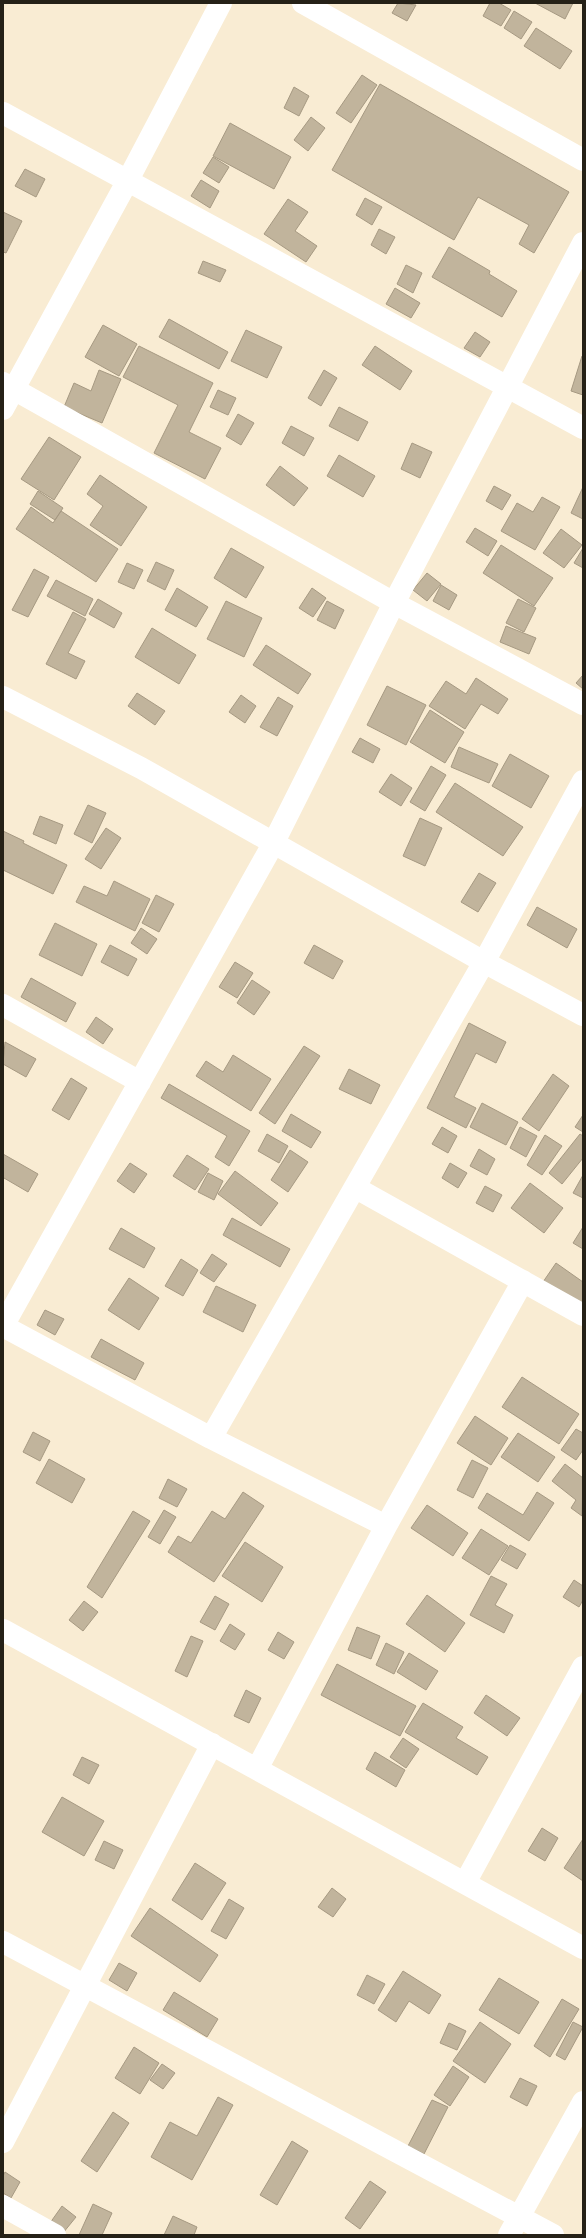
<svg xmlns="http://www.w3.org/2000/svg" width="586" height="2238" viewBox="0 0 586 2238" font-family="Rubik,sans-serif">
<rect width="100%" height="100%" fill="#f9ecd3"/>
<!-- building -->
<path fill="#c1b49c" stroke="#a69982" d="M398 3 416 5 407 21 392 13Z
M490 3H499L511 10 501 26 483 16Z
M535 3H573L565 19Z
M514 11 532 22 521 39 504 28Z
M536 28 572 51 560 69 524 46Z
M362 75 377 85 351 123 336 113Z
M380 84 569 192 534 253 519 244 529 225 478 197 454 240 332 170Z
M294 87 309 96 299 116 284 108Z
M311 117 325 128 308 151 294 140Z
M230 123 291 157 274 189 213 156Z
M213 157 229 167 219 183 203 173Z
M25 169 45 179 36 197 15 186Z
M201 180 219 191 210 208 191 196Z
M365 198 382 207 372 225 356 215Z
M288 199 308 212 295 231 317 246 306 262 264 234Z
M3 212 22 221 6 253 3 252Z
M379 229 395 237 386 254 371 245Z
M449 247 490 271 489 274 517 291 502 317 432 277Z
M203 261 226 270 220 282 198 273Z
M406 265 422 273 413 293 397 284Z
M395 288 420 303 411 318 386 304Z
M169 319 228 352 219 369 159 337Z
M103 325 137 344 119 376 85 357Z
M246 330 282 347 267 378 231 361Z
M475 332 490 342 480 357 464 348Z
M139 346 213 383 189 432 221 448 205 479 154 453 178 405 123 377Z
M375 346 412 371 400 390 362 365Z
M582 356H583V395L571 391Z
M99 370 121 379 102 423 64 407 74 383 91 391Z
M324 370 337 378 321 406 308 398Z
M218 390 236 398 228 415 210 407Z
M339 407 368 422 358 441 329 426Z
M238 414 254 423 241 445 226 436Z
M291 426 314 438 304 456 282 443Z
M49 437 81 457 54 500 21 479Z
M412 443 432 452 420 478 401 469Z
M339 455 375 476 363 497 327 476Z
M280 466 308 488 294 506 266 485Z
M100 475 147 507 121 546 90 525 103 506 87 494Z
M494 486 511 495 502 510 486 501Z
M583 487V519L571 513Z
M38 491 63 508 55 520 30 504Z
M542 497 560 507 535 550 501 531 517 503 533 512Z
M31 507 53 523 61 511 118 549 96 582 16 529Z
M475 528 497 541 488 556 466 542Z
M561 529 582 545 564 568 543 553Z
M501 545 553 578 534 606 483 573Z
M231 548 264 567 246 598 214 578Z
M583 548V568L574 563Z
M156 562 174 570 165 590 147 581Z
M127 563 143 570 134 589 118 582Z
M34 569 49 577 28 617 12 610Z
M427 573 441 584 427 601 413 590Z
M56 580 93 599 85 616 47 596Z
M441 585 457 595 449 610 433 601Z
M177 588 208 607 196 627 165 610Z
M312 588 326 598 313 617 299 608Z
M98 599 122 613 114 628 89 614Z
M518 599 536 608 524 632 506 623Z
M226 601 262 618 244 657 207 639Z
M327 601 344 610 335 629 317 620Z
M73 612 86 619 68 653 85 661 76 679 46 664Z
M506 626 536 638 529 654 500 642Z
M152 628 196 655 179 684 135 657Z
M266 645 311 674 298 694 253 665Z
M583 675V689L576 683Z
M476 678 508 699 498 714 481 704 465 729 429 706 446 681 466 694Z
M387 686 426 705 406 745 367 725Z
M137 693 165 711 155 725 128 706Z
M241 695 256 706 245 723 229 712Z
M278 697 293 706 277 736 260 727Z
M430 710 464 732 445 763 410 742Z
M360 738 380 749 373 763 352 752Z
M459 747 498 764 489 783 451 767Z
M510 754 549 776 531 808 492 786Z
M431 766 446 775 425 811 410 802Z
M391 774 412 788 401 806 379 792Z
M455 783 523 827 503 856 436 812Z
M88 805 106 813 92 843 74 834Z
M40 816 63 825 56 844 33 834Z
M420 818 442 828 425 866 403 856Z
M106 828 121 838 101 869 85 859Z
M3 831 24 841 23 843 67 865 53 894 3 870Z
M479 873 496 883 478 912 461 902Z
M114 881 150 899 135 931 76 902 84 886 107 896Z
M156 895 174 904 159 932 142 923Z
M537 907 577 929 567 948 527 925Z
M55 923 97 944 82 976 39 955Z
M141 928 157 939 147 954 131 943Z
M110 945 137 959 128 976 101 962Z
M314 945 343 961 333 979 304 963Z
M235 962 253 973 237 998 219 987Z
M31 978 76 1003 66 1022 21 997Z
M252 980 270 992 254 1015 237 1003Z
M96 1017 113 1029 103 1044 86 1032Z
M469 1023 506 1042 496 1063 476 1053 454 1097 476 1108 466 1128 427 1108Z
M5 1042 36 1059 26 1077 3 1064Z
M304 1046 320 1056 275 1124 259 1113Z
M233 1055 271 1079 251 1111 196 1076 206 1061 223 1072Z
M349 1069 380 1085 371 1104 339 1089Z
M553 1074 569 1086 539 1131 522 1119Z
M71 1078 87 1088 69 1120 52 1110Z
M169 1084 250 1131 229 1166 215 1157 227 1136 161 1098Z
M482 1103 518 1122 506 1145 470 1127Z
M291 1114 321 1132 311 1148 282 1131Z
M583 1115V1132L575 1127Z
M442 1127 457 1136 448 1153 432 1144Z
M520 1127 537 1136 526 1157 510 1148Z
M267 1134 288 1146 279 1163 258 1151Z
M580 1134 583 1136V1158L562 1184 549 1173Z
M545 1135 562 1146 542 1175 527 1165Z
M479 1149 495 1159 487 1175 470 1166Z
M290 1150 308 1162 288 1192 271 1180Z
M3 1154 38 1174 28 1192 4 1178 3 1180Z
M187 1155 209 1169 195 1190 173 1176Z
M130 1163 147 1174 134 1193 117 1181Z
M450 1163 467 1173 458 1188 442 1178Z
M235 1171 278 1203 261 1226 218 1194Z
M208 1173 223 1181 214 1200 198 1192Z
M583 1175V1198L573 1193Z
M530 1183 563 1208 544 1233 511 1208Z
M485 1186 502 1195 493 1212 476 1203Z
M232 1218 290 1249 280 1267 223 1235Z
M583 1227V1249L573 1243Z
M121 1228 155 1248 144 1268 109 1249Z
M212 1254 227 1264 214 1282 200 1273Z
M181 1259 198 1270 183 1296 165 1286Z
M556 1263 583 1282V1304L543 1282Z
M129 1278 159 1298 139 1330 108 1310Z
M216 1286 256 1305 243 1332 203 1312Z
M45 1310 64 1319 55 1335 37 1325Z
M101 1339 144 1363 135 1380 91 1357Z
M522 1377 579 1414 559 1444 502 1407Z
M475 1416 508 1438 491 1465 457 1443Z
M576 1429 583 1433V1450L576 1460 561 1450Z
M33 1432 50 1441 40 1461 23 1452Z
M518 1433 555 1457 538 1482 501 1457Z
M49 1459 85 1479 72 1503 36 1483Z
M472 1460 488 1468 473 1498 457 1490Z
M565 1464 583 1478 582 1516 571 1508 576 1500 552 1481Z
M168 1479 187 1489 177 1507 159 1498Z
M243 1492 264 1506 214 1582 168 1552 178 1536 191 1543 212 1511 225 1519Z
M537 1492 554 1503 529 1541 478 1508 487 1493 523 1515Z
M427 1505 468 1533 453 1556 411 1528Z
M164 1510 176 1517 160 1544 148 1537Z
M133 1511 150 1521 102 1598 87 1587Z
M481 1529 508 1546 489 1575 462 1558Z
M245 1542 283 1567 262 1602 222 1576Z
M510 1545 526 1554 517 1569 501 1560Z
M491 1576 507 1584 495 1605 513 1615 504 1633 470 1615Z
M574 1580 583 1586V1600L579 1607 563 1597Z
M427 1595 465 1623 445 1652 406 1624Z
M215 1596 229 1604 215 1630 200 1622Z
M84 1601 98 1612 83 1631 69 1620Z
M230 1624 245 1634 235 1650 220 1641Z
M357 1627 380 1636 371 1659 348 1650Z
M278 1632 294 1642 284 1659 268 1650Z
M191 1636 203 1641 187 1677 175 1671Z
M386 1643 404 1652 394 1674 376 1665Z
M409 1653 438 1671 426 1690 397 1672Z
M337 1664 416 1706 400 1736 321 1695Z
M246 1690 261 1698 249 1723 234 1716Z
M486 1695 520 1718 507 1736 474 1713Z
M423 1703 463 1727 456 1738 488 1757 477 1775 405 1732Z
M403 1738 419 1749 406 1768 390 1757Z
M375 1752 405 1770 396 1787 366 1769Z
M82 1757 99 1765 89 1784 73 1775Z
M62 1797 104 1821 84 1856 42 1832Z
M542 1828 558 1838 545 1861 528 1851Z
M583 1839V1881L564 1868Z
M104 1841 123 1850 114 1869 95 1860Z
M195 1863 226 1883 202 1920 172 1900Z
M332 1888 346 1899 333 1917 318 1907Z
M229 1899 244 1908 226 1939 211 1931Z
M150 1908 218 1955 200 1982 131 1936Z
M119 1963 137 1973 127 1991 109 1980Z
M403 1971 441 1995 429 2014 409 2001 396 2022 378 2010Z
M367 1975 385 1984 374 2004 357 1995Z
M499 1978 539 2002 519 2034 479 2010Z
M174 1992 218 2019 207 2037 163 2010Z
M562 1999 579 2009 550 2057 534 2046Z
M480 2022 511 2044 485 2083 453 2061Z
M573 2022 583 2027 565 2060 556 2055Z
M449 2023 466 2031 457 2050 440 2043Z
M134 2047 159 2063 140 2094 115 2078Z
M162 2064 175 2073 163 2089 150 2080Z
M453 2066 469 2077 450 2106 434 2095Z
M520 2078 537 2086 527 2106 510 2097Z
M218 2097 233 2105 192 2180 151 2157 170 2122 197 2136Z
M432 2100 448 2107 424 2154 408 2146Z
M113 2112 129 2123 97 2172 81 2161Z
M292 2141 308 2151 277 2205 260 2195Z
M5 2172 20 2182 11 2198 3 2193V2176Z
M370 2181 386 2192 360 2229 345 2218Z
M93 2204 112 2213 102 2235H79Z
M62 2206 76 2217 63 2233 50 2223Z
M173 2216 197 2227 194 2235H164Z"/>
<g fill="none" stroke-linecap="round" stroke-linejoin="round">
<!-- minor -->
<path stroke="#fff" stroke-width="22" d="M303 3 583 160
M3 113 583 428
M3 383 394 603 583 704
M3 409 128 180 221 3
M3 1005 140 1082
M356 1188 583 1315
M3 1326 273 844 394 603 583 243
M3 1326 211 1438 386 1526
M211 1438 484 962 583 781
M3 1630 583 1948
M257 1769 386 1526 523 1281
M465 1883 583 1667
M3 1942 553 2235
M3 2142 212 1744
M3 2206 55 2235
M509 2235 583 2102"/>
<!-- primary -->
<path stroke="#fff" stroke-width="22" d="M3 697 141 768 484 962 583 1015"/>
</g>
<!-- border -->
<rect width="586" height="2238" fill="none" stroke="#252117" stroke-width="8"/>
</svg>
